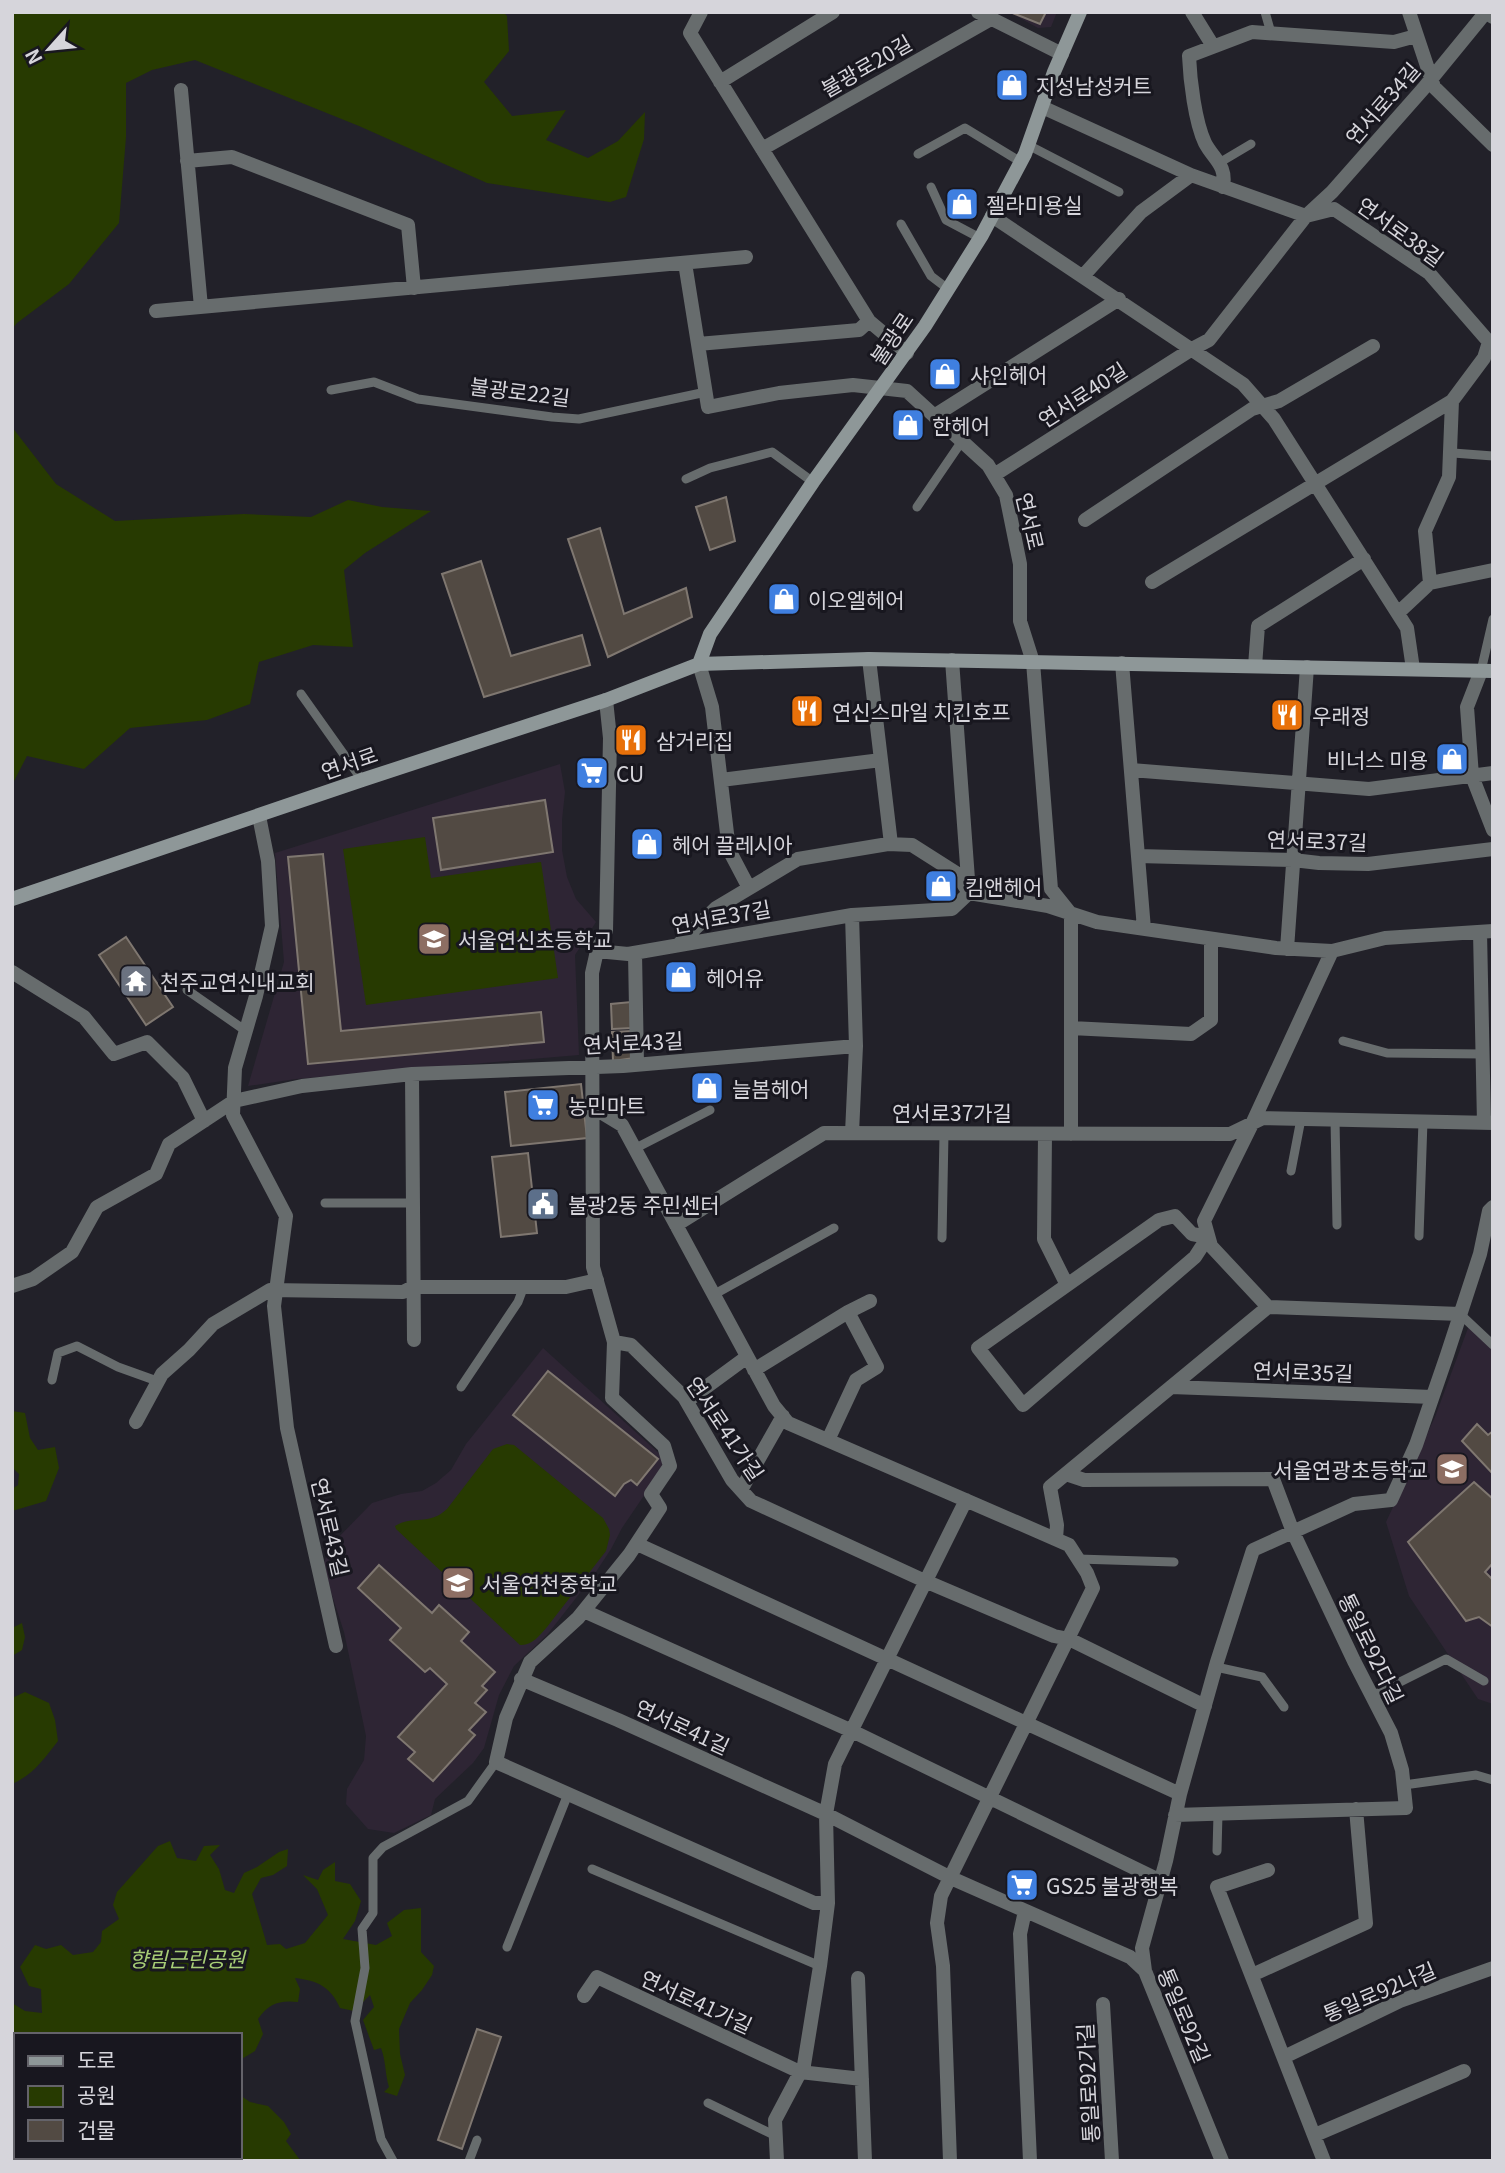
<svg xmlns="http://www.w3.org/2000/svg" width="1505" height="2173" viewBox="0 0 1505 2173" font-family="Georgia,'Noto Sans KR',serif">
<rect width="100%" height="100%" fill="#222129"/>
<!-- education -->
<path fill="#2e2534" d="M1009 12H1057L1051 27 1038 28Z
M560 764 565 792 562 820V850L567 877 576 899 596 922 575 955 579 1055 296 1079 248 1086 284 962 275 853Z
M1471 1320 1493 1343V1704L1478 1699 1409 1596 1386 1522 1435 1417Z
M543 1348 662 1456 663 1460 660 1472 622 1528 611 1549 594 1575 547 1635 514 1666 499 1695 484 1748 473 1763 435 1799 431 1815 394 1833 368 1829 346 1804 347 1789 364 1760 366 1736 344 1632 331 1592 324 1563 330 1546 372 1503 401 1494 422 1491 436 1483 451 1470 466 1444Z"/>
<!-- green -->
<path fill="#273a01" d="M12 12H503L507 16 509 51 484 82 512 116 566 110 546 140 588 158 618 141 645 112 644 139 626 197 610 202 487 183 359 126 195 60 152 70 126 83V137L119 223 69 284 17 323 12 329Z
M12 427 56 484 115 521 244 514 311 517 348 500 382 507 431 511 365 553 344 570 353 647 313 645 259 662 250 704 207 720 130 728 84 769 27 756 12 785Z
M425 837 431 878 541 862 558 978 366 1005 343 849Z
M12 1411 25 1413 30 1438 38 1450 55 1447 59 1468 46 1501 12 1511V1489L18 1485 19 1474 12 1467Z
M507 1444 514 1445 603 1518 609 1529 610 1535 606 1551 547 1627C540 1635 532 1646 520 1645L396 1529 395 1526C413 1515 429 1526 447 1509L493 1449Z
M22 1623 25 1637 22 1650 12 1656V1628Z
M25 1692 49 1703 55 1720 58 1741C44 1759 33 1775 12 1784V1698Z
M170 1841 177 1858 196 1861 204 1846 220 1845 210 1855 219 1869 225 1890 234 1893 244 1873 257 1867 279 1852 288 1849 287 1866 273 1875 261 1878 252 1894 267 1945 280 1944 286 1949 305 1943 328 1915 317 1889 303 1875 318 1880 323 1870 335 1862V1881L350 1884 361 1901 355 1921 343 1939 376 1945 392 1936 387 1923 404 1910 421 1908V1952L434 1966 432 1975 422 1990 410 2003 399 2029 400 2054 405 2075 397 2096 384 2092 389 2087C385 2074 386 2061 381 2048L374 2050 363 2020 374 2007 370 1995 354 2011 340 2008C330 1986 318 1981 295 1978L300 1989 298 2002C280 2000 269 2003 258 2019L263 2034 255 2051 240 2060V2035H16V2157H240V2095L250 2102 268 2106 284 2122 291 2134 286 2141 300 2160 304 2161H12V2003L25 2011 42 2013 41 1989 29 1986 20 1967 35 1945 46 1949 61 1945 73 1955 93 1952 101 1942 102 1931 119 1919 113 1905 117 1892 158 1846Z"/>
<!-- building -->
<path fill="#524a43" stroke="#7f7770" stroke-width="2" d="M1010 12H1046L1040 24Z
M726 497 735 541 710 550 696 507Z
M600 528 624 614 686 588 692 617 608 657 568 539Z
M481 561 511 656 582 635 590 665 484 697 442 574Z
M545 800 553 852 441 870 433 818Z
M323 854 341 1031 541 1012 544 1042 308 1064 288 857Z
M126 937 173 1007 146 1025 99 955Z
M631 1002 633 1028 612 1029 611 1004Z
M631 1031 634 1058 613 1061 612 1032Z
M581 1084 587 1138 511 1146 505 1092Z
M528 1153 537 1233 501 1237 492 1157Z
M548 1371 658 1459 637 1485 631 1480 624 1484 615 1496 513 1415Z
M1477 1424 1488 1435 1493 1431V1474L1462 1441Z
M1474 1482 1493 1499V1563L1485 1572 1493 1580V1627L1479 1617 1466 1621 1408 1542Z
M379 1565 432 1613 439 1605 469 1632 461 1641 495 1672 482 1686 487 1690 475 1703 486 1712 469 1730 475 1735 433 1781 408 1759 415 1752 398 1737 447 1684 430 1668 425 1672 390 1640 401 1628 358 1588Z
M477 2029 501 2037 462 2149 438 2140Z"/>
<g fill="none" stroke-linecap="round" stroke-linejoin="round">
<!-- service -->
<path stroke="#676c6d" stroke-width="9" d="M1265 12 1271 33
M1028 145 1119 192
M918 154 965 128 1021 162
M1219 163 1251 144
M931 187 946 220 980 238
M901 224 931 276 948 289
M331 390 374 382 418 399 552 417 579 419 706 392
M1450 455 1453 453 1493 456
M686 479 710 468 772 452 813 482
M917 507 962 441
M1481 671 1493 619
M301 694 362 780
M187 990 246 1031
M1343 1041 1387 1053 1483 1054
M1335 1120 1337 1225
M634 1149 710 1110
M1291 1171 1301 1119
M325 1203H413
M1419 1236 1423 1121
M942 1238 944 1134
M713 1295 834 1228
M1460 1314 1493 1345
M52 1380 58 1353 77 1346 118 1367 157 1381
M461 1387 518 1302 524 1286
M1078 1559 1174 1562
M1216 1667 1262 1677 1284 1707
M1372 1696 1446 1659 1484 1681
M1404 1785 1476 1775 1493 1780
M1217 1851 1218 1814
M592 1869 820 1966
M507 1947 568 1794
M708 2103 776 2136
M393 2161 381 2139 355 2021 365 1968 362 1929 373 1913V1858L383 1847 468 1801 496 1762
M469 2161 477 2140"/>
<!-- minor -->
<path stroke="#676c6d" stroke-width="14" d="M701 12 690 33 869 321 907 353
M978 12 1062 54
M1192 12 1213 46
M1409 12 1434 87 1493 145
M720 82 833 12
M181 90 201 307
M1042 107 1191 175 1306 216 1334 209 1429 273 1489 342
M762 149 991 19
M187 161 232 157 408 225 414 288
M1223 187C1227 165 1214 160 1205 143 1195 122 1190 80 1189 56L1252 32 1394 42 1416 36
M992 216 1243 384 1274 419 1407 628 1413 669
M685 263 708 407 779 393 853 385 907 391 988 465 1006 495 1020 564V621L1033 662 1051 889 1071 914V1134
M1083 276 1141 212 1191 175
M156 311 746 257
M698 344 859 330 869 321
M934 416 1119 299
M994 475 1192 349 1209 340 1306 216 1332 192 1423 89 1486 12
M1085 520 1252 409 1279 401 1373 346
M1152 582 1452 401
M1430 583 1425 531 1449 477 1452 401 1484 358 1489 342
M1398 613 1430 583 1493 570
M869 659 891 844
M1122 663 1144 929
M699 664 712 707 729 850 749 888
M1255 666 1258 626 1364 559
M1481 671 1467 707 1472 776 1493 830
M606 700 610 738 606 931 597 951 592 973 593 1267 614 1342 612 1398 664 1446 670 1466 651 1494 660 1508 629 1555 578 1618 530 1662 506 1718 496 1762 814 1903H828
M1131 770 1369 789 1493 773
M721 780 881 760
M259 816 268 861 272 926 256 996 235 1068 233 1115 286 1216 274 1306 287 1428 336 1646
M1138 856 1293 860 1319 863 1368 864 1493 849
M1480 932 1484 1123
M678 945 716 908 798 859 888 844 912 845 956 873 969 893 1048 906 1097 922 1276 948 1332 951 1385 938 1493 931
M1287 949 1307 667
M597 951 628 954 852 915 952 909 969 893 952 660
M635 953 637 1064
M12 972 84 1017 114 1054 147 1042 183 1078 204 1121
M1071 1028 1191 1034 1211 1020V939
M412 1074 414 1340
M594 1108 622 1125 774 1406 788 1423 1069 1545 1087 1573 1093 1588 941 1896 937 1923 943 1966 950 2161
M852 1133 856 1046 852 915
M1045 1134 1044 1239 1067 1285
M1175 1216 1192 1234 1208 1237 1195 1257 1023 1405 978 1348 1159 1220Z
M676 1225 824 1133 1230 1134 1263 1118 1493 1123
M12 1286 33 1279 72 1252 97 1207 156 1174 169 1144 234 1101 302 1086 412 1074 623 1066 856 1046
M1268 1307 1211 1246 1204 1221 1252 1124 1332 951
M1268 1307 1460 1314
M614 1342 631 1345 684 1397 732 1480 751 1501 925 1581 1054 1636 1069 1639 1205 1706
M754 1370 848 1312 870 1301
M1171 1387 1432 1397
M687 1401 747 1357
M136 1422 162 1374 189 1350 213 1324 270 1290 403 1292 413 1287H566L597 1280
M828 1440 856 1380 877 1367 848 1312
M1066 1474 1084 1480 1273 1479 1293 1532 1354 1661 1391 1733 1402 1770 1406 1808 1175 1815
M741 1490 783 1416
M1056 1539 1057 1525 1050 1487 1268 1307
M637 1544C818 1627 998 1712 1180 1794
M584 1611 852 1731 1161 1881
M521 1679 618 1720 826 1814 951 1878 1130 1957 1145 1971 1222 2161
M1268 1870 1217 1887 1324 2161
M1025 1911 1020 1934 1030 2161
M1145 1971 1142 1948 1166 1861 1180 1794 1217 1662 1253 1550 1354 1504 1391 1500 1416 1445 1447 1355 1480 1254 1489 1211 1493 1207
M1252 1975 1366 1923 1356 1809
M858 1978 865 2161
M584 1996 597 1977 800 2072 862 2079
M1103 2004 1112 2161
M1284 2057 1400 2001 1493 1968
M1315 2135 1464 2071
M777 2161 775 2120 804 2065 820 1966 828 1903 826 1814 835 1764 966 1500"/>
<!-- tertiary -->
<path stroke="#676c6d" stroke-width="14" d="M1485 12 1493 17"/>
<!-- secondary -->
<path stroke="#8e9798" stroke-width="14" d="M699 664 710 634 813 482 925 326 982 235 1025 154 1054 72 1080 12
M12 899 362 780 606 700 699 664 869 659 1493 671"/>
</g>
<!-- icons -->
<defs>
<symbol id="shop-square" viewBox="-11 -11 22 22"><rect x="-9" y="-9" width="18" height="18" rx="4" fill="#3f7fe0" stroke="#18171f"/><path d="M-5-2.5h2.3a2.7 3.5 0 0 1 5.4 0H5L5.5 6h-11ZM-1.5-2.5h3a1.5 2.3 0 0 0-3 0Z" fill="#fff"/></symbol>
<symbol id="restaurant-square" viewBox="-11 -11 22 22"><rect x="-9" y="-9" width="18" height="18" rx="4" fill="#e8710a" stroke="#18171f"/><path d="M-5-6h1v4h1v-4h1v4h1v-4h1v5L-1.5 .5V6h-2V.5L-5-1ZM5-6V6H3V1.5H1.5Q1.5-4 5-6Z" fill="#fff"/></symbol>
<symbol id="supermarket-square" viewBox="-11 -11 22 22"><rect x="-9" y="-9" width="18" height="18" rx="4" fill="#3f7fe0" stroke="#18171f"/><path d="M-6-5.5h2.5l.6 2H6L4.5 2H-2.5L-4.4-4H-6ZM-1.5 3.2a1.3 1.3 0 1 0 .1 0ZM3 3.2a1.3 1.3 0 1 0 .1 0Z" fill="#fff"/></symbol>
<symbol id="school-square" viewBox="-11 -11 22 22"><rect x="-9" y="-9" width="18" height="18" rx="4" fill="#8d6e63" stroke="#18171f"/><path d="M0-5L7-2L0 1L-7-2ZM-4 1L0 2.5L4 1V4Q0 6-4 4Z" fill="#fff"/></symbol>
<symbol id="temple-square" viewBox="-11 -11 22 22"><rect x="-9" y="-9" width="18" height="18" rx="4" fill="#6b7280" stroke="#18171f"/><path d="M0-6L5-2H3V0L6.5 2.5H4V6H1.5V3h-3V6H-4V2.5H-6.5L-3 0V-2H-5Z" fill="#fff"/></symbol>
<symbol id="civic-square" viewBox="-11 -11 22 22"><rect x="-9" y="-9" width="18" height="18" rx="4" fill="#5c6f8a" stroke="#18171f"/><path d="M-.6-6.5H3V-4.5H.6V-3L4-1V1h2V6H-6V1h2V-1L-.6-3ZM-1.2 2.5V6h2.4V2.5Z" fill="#fff"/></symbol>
</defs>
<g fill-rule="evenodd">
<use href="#shop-square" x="993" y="66" width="38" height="38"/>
<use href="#shop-square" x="943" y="185" width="38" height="38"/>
<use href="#shop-square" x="926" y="355" width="38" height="38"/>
<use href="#shop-square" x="889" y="406" width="38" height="38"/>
<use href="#shop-square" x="765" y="580" width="38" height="38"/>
<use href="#restaurant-square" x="788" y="692" width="38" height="38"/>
<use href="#restaurant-square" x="1268" y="696" width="38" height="38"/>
<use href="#restaurant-square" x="612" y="721" width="38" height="38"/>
<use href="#shop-square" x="1433" y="740" width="38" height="38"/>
<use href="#supermarket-square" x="573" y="754" width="38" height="38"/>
<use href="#shop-square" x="628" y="825" width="38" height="38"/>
<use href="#shop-square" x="922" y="867" width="38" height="38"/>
<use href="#school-square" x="415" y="920" width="38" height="38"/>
<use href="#shop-square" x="662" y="958" width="38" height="38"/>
<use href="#temple-square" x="117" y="962" width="38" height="38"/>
<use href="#shop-square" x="688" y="1069" width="38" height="38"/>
<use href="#supermarket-square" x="524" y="1086" width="38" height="38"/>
<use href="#civic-square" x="524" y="1185" width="38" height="38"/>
<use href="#school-square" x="1433" y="1450" width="38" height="38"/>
<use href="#school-square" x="439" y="1564" width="38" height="38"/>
<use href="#supermarket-square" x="1003" y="1866" width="38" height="38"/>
</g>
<g text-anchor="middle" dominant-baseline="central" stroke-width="6" stroke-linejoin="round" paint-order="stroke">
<!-- street labels -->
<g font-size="21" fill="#d6d5db" stroke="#18171f">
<text transform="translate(866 65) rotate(-30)">불광로20길</text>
<text transform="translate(1382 103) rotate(-49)">연서로34길</text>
<text transform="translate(1401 231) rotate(36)">연서로38길</text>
<text transform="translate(891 338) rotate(-56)">불광로</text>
<text transform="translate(520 391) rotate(7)">불광로22길</text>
<text transform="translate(1082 394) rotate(-33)">연서로40길</text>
<text transform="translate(1031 521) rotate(77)">연서로</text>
<text transform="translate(349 762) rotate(-19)">연서로</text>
<text transform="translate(1317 840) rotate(2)">연서로37길</text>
<text transform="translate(721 916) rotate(-10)">연서로37길</text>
<text transform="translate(633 1042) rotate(-3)">연서로43길</text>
<text x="952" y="1112">연서로37가길</text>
<text transform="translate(1303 1371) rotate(2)">연서로35길</text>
<text transform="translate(726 1428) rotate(56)">연서로41가길</text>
<text transform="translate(331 1527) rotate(77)">연서로43길</text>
<text transform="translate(1372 1648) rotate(64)">통일로92다길</text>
<text transform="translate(683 1726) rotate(25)">연서로41길</text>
<text transform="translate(1379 1991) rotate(-23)">통일로92나길</text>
<text transform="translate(697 2001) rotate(25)">연서로41가길</text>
<text transform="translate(1185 2015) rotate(67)">통일로92길</text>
<text transform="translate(1087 2083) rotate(-93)">통일로92가길</text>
</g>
<!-- poi labels -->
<g font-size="21" fill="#d6d5db" stroke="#18171f" text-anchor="start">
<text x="1036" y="85">지성남성커트</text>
<text x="986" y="204">젤라미용실</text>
<text x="970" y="374">샤인헤어</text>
<text x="932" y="425">한헤어</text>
<text x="808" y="599">이오엘헤어</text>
<text x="832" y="711">연신스마일 치킨호프</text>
<text x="1312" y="715">우래정</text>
<text x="656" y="740">삼거리집</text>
<text x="1428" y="759" text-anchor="end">비너스 미용</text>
<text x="616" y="773">CU</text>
<text x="672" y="844">헤어 끌레시아</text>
<text x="965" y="886">킴앤헤어</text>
<text x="458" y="939">서울연신초등학교</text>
<text x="706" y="977">헤어유</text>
<text x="160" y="981">천주교연신내교회</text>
<text x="732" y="1088">늘봄헤어</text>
<text x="568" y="1105">농민마트</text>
<text x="568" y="1204">불광2동 주민센터</text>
<text x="1428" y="1469" text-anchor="end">서울연광초등학교</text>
<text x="482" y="1583">서울연천중학교</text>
<text x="1046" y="1885">GS25 불광행복</text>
</g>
<!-- park labels -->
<g font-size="21" font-style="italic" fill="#a7cd76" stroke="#18171f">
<text x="187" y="1958">향림근린공원</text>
</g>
</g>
<!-- border -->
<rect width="1505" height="2173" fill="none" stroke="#d6d5db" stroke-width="28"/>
<!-- legend -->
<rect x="14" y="2033" width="228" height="126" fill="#18171f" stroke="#64636a" stroke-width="2"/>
<rect x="28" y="2056" width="35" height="10" fill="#8e9798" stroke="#64636a" stroke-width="2"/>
<text x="77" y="2068" font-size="21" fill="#d6d5db">도로</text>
<rect x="28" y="2086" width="35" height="21" fill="#273a01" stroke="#64636a" stroke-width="2"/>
<text x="77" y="2103" font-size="21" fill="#d6d5db">공원</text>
<rect x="28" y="2120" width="35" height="21" fill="#524a43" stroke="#64636a" stroke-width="2"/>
<text x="77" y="2138" font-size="21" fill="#d6d5db">건물</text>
<!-- north arrow -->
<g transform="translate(49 49) rotate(243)" stroke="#18171f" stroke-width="5" paint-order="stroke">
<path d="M0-5L12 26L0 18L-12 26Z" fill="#d6d5db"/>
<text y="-10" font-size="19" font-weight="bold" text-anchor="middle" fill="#d6d5db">N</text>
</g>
</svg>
